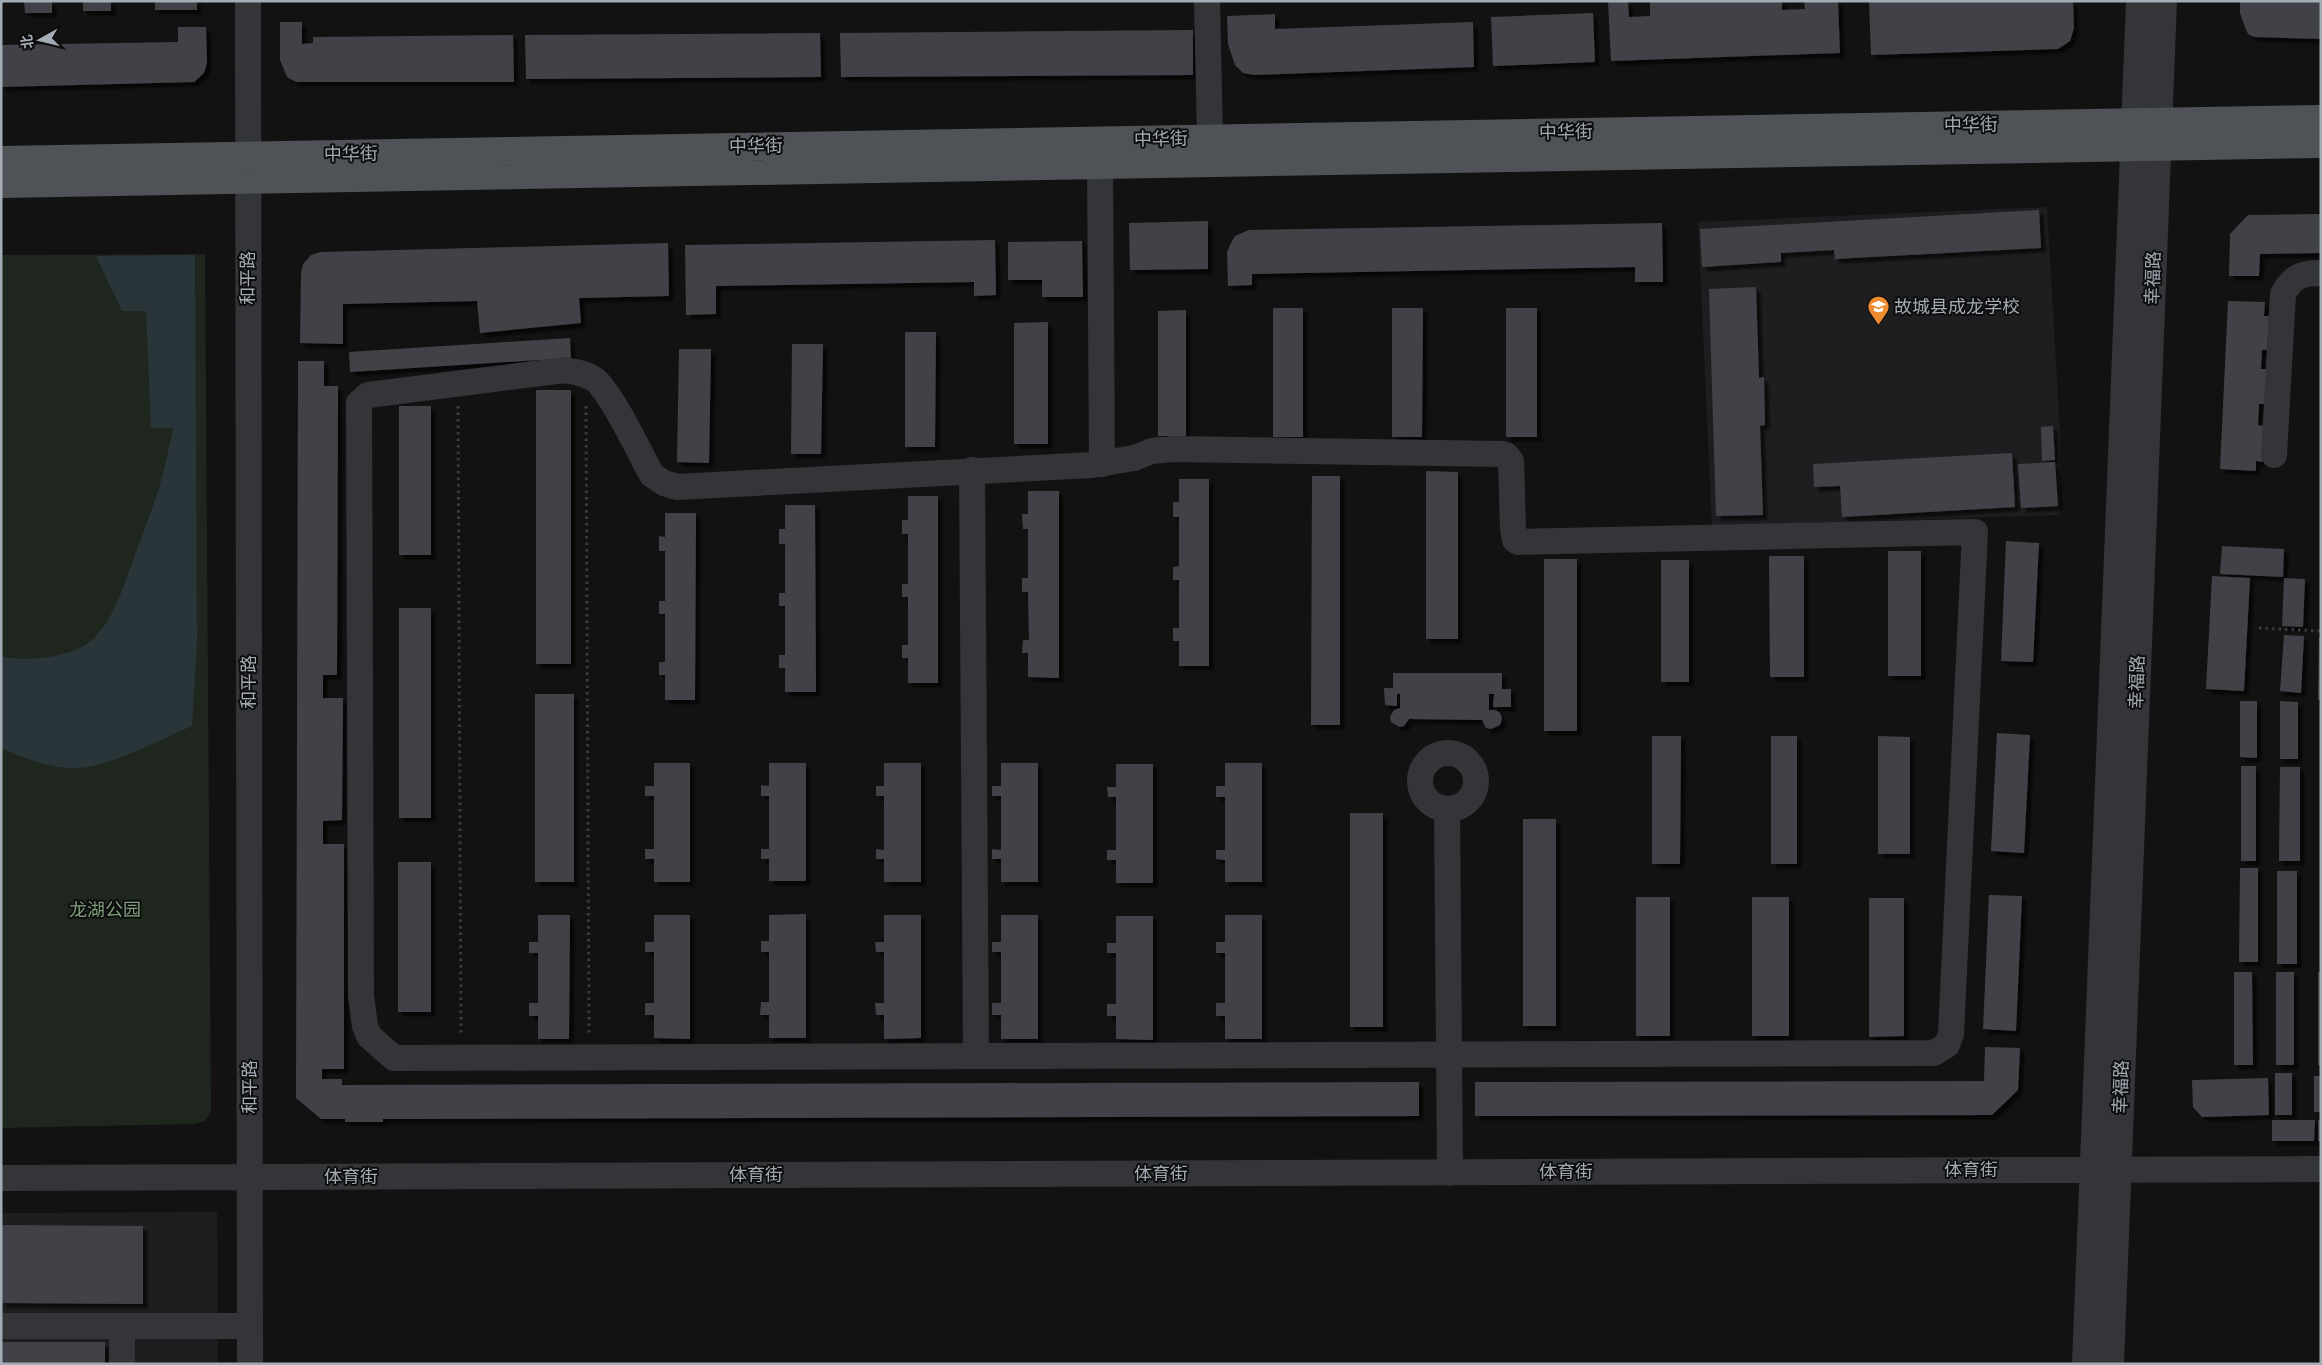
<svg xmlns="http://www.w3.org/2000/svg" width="2322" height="1365" viewBox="0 0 2322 1365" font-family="Figtree,'Noto Sans SC',sans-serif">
<defs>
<filter id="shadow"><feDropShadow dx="4.5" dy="4.5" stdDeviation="1" flood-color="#0009"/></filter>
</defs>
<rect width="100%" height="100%" fill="#121213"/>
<!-- built -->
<path fill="#1e1e20" d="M2047 207 2060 431V515L1712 526 1698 222Z
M217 1212 218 1364H1V1213Z"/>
<!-- green -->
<path fill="#1e261e" d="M205 254 211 1112 205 1121 194 1124 1 1128V255Z"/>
<!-- water -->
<path fill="#2a3539" d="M195 255 197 641 192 726C159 740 115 765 79 768 51 769 26 759 1 748V656C24 663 74 657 92 640 114 619 122 590 132 563 141 538 151 513 159 488 165 468 169 448 173 428H151L146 311H122L96 256Z"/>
<!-- building -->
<path fill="#414246" filter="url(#shadow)" d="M24 1H52V13H25Z
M83 1H111V11H83Z
M155 1H197V10H155Z
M1608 1H1628L1629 17 1650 16V1H1782V10L1805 9 1804 1H1838L1840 53 1611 61Z
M1869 1H2073L2074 28 2070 41 2058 49 1871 55Z
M2240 1H2321V39L2254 37 2248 34 2245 27 2240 13Z
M1593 13 1595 62 1493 66 1491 17Z
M1275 14V29L1473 22 1474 67 1254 75 1243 73 1235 65 1228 44 1227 16Z
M280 22H302V44L313 43V37L513 35 514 82H296L287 77 280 60Z
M178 27H206L207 63 204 73 194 82 1 87V45L178 42Z
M1193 30V75L841 77 840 33Z
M820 33 821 77 526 79 525 35Z
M2039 210 2041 248 1835 259 1834 250 1781 253V262L1702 267 1700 229Z
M2321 214V253L2260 254 2259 276H2229L2230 234 2248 215Z
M1208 221V269L1130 270 1129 223Z
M1662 223 1663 282H1635V267L1252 274V285L1228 286 1227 252 1230 245 1235 236 1249 230Z
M995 240 996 295 974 296V282L716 286V314L686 315 685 245Z
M1082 241 1083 297H1042V280H1008V242Z
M668 243 669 296 579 298 581 323 480 333 477 301 343 304V344L300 343 301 274 303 264 311 255 321 252Z
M1756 287 1759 378 1764 377 1765 425 1760 426 1763 515 1716 516 1709 289Z
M2228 301 2265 302 2264 316H2269L2267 350H2262L2261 369H2267L2265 404H2259L2258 425 2264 426 2262 462 2256 461V471L2220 469Z
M1273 308H1303V437H1273Z
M1392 308H1423L1422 437H1392Z
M1506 308H1537V437H1506Z
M1186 310V436H1158V311Z
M1048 322V444H1014V323Z
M905 332H936L935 447H905Z
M570 338 571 358 350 372 349 352Z
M792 344H823L821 454H791Z
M679 349H711L709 463 677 462Z
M298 361H324V386H338L337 675H323V698H343L342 820 323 821V844H344V1069H322V1079H342V1085L1419 1082V1116L383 1119V1122H345V1119H321L296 1098Z
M536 390H571V664H536Z
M399 406H431V555H399Z
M2053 426 2055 460 2042 461 2041 427Z
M2012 453 2015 507 1842 517 1840 486 1814 487 1813 464Z
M2055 462 2058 506 2021 508 2018 464Z
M1426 471 1458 472V639H1426Z
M1312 476H1340V725H1311Z
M1179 479H1209V666H1179V641H1173V628H1179V580H1173V567L1179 566V517H1173V502H1179Z
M1028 491H1059V678L1028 677V653H1022L1023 640H1029L1028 592H1022V578H1028V529H1023L1022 514H1028Z
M908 496H938V683H908V658H902V645H908V597H902V584H908V534H902V520H908Z
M785 505H815L816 692H785V668H779V655H785V606H779V593H785V544H779V529H785Z
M665 513H696L695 700H665V675H659V662H665V614H659V601H665V551H659V536L665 537Z
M2006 541 2039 543 2033 662 2001 661Z
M2222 546 2284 549 2283 577 2220 574Z
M1888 551H1921V676H1888Z
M1769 556H1804V677H1770Z
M1544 559H1577V731H1544Z
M1661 560H1689V682H1661Z
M2212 576 2250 578 2244 691 2206 689Z
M2284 578 2305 579 2303 627 2282 626Z
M399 608H431V818H399Z
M2284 635 2304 636 2301 693 2280 691Z
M2319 637H2321V700H2318Z
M1393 673H1502V689H1511V707H1493L1494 694H1489V710H1495L1500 713 1502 719 1500 725 1491 729 1486 728 1482 720 1409 719 1404 726 1399 727 1391 722 1390 717 1394 710 1400 708V694H1397V706L1385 705 1384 688H1393Z
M535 694H574V882H535Z
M2240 701H2257V758L2240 757Z
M2280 701 2298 702V759H2280Z
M1997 733 2030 735 2024 853 1991 851Z
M1652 736H1681L1680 864H1652Z
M1771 736H1797V864H1771Z
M1878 736 1910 737V854H1878Z
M654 763H690V882H654V859H645V849H654V796H645V786H654Z
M769 763H806V881H769V859H761V849H769V796H761V785L769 786Z
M884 763H921V882H884V859H876V849L884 850V796H876V786H884Z
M1001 763H1038V882H1001V859H992V849L1001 850V796H992V786H1001Z
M1225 763H1262V882H1225V860L1216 859V850H1225V797H1216V786H1225Z
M1116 764H1153V883H1116V860H1107V850H1116V797H1108L1107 787H1116Z
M2241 766H2256V861H2241Z
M2280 767H2300V861H2279Z
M1350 813H1383V1027H1350Z
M1523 819H1556V1026H1523Z
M398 862H431V1012H398Z
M2240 868H2258V962H2239Z
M2277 871H2297V964H2277Z
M1989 895 2022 896 2016 1031 1983 1029Z
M1636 897H1670V1036H1636Z
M1752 897H1789V1036H1752Z
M1869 898H1904V1036L1869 1037Z
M806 914V1038H769V1015H760L761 1002H769V952H761V941H769V915Z
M538 915H570L569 1039H538V1016H529V1003H538V953H529V942H538Z
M654 915H690V1039L654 1038V1015H645V1003H654V952H645V942H654Z
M884 915H921V1038L884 1039V1015H876L875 1003H884V952H876L875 942H884Z
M1001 915H1038V1039H1001V1015H992V1003H1001V952H992V942H1001Z
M1225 915H1262V1039H1225V1016H1216V1003H1225V953H1216V942H1225Z
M1116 916H1153V1040L1116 1039V1016H1107V1004H1116V953H1107V943H1116Z
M2234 972H2252L2253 1065H2234Z
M2276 972H2294V1065H2276Z
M2318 972H2321V1065H2318Z
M1985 1047 2020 1048 2018 1090 1992 1115 1475 1116V1082L1984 1081Z
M2275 1073H2292V1115H2275Z
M2314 1076H2321V1112H2314Z
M2268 1078 2269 1115 2202 1117 2193 1107 2192 1080Z
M2272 1120H2315L2314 1141H2272Z
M2318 1120H2321V1141H2318Z
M1 1225 143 1226V1304L1 1303Z
M1 1342H105V1364H1Z"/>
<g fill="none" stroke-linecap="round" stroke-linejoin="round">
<!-- path -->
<path stroke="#393c3f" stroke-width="3" stroke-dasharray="2.5 4" stroke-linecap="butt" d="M458 406 461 1035
M586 406 589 1034
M2259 628 2321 631"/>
<!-- minor -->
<path stroke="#333538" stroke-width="26" d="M248 1 250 1364
M1207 1 1210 138
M1100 165 1102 464
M565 370C575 372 585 373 594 379 611 391 640 454 652 475L664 483 677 487 1092 465 1134 458 1152 451 1173 449 1503 454 1506 455 1511 461 1513 529 1515 540 1518 542 1975 532 1951 1034 1947 1045 1934 1053 394 1058 369 1036 365 1026 361 996 359 403 368 395Z
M2274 455 2283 294C2293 276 2301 273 2321 273
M972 470 976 1056
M1420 781a28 28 0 1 1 56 0a28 28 0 1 1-56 0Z
M1447 809 1450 1173
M1 1178 2321 1169
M1 1326H250
M122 1326V1364
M2085 1364 2139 1
M2111 1364 2164 1"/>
<!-- major -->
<path stroke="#4f5257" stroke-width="28" d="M1 160 2321 119
M1 184 2321 144"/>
</g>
<!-- icons -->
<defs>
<symbol id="school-pin" viewBox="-11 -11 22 30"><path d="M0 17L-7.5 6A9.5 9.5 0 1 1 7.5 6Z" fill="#ee8c2f" stroke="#0d0d0e"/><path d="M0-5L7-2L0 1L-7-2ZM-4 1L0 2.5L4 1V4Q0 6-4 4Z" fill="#fff"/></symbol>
</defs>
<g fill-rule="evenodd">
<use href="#school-pin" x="1866" y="294" width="25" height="34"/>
</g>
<g text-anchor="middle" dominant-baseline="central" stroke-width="4" stroke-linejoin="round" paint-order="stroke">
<!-- street labels -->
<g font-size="18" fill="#a3abb4" stroke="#0d0d0e">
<text transform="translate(1971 125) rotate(-1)">中华街</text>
<text transform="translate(1566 132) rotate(-1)">中华街</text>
<text transform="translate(1161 139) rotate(-1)">中华街</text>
<text transform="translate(756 146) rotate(-1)">中华街</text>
<text transform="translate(351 154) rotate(-1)">中华街</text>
<text transform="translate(248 278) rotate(-90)">和平路</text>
<text transform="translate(2153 278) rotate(-88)">幸福路</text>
<text transform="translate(249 682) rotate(-90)">和平路</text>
<text transform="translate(2137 682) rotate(-88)">幸福路</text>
<text transform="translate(250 1087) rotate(-90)">和平路</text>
<text transform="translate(2121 1087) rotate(-88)">幸福路</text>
<text x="1971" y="1170">体育街</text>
<text x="1566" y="1172">体育街</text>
<text x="1161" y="1174">体育街</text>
<text x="756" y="1175">体育街</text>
<text x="351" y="1177">体育街</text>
</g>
<!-- poi labels -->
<g font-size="18" fill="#a3abb4" stroke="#0d0d0e" text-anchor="start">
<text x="1894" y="307">故城县成龙学校</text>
</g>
<!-- park labels -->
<g font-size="18" fill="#7f9f7a" stroke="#0d0d0e">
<text x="105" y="910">龙湖公园</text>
</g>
</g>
<!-- border -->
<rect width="2322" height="1365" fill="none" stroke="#a3abb4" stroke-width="5"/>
<!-- north arrow -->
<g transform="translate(40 40) rotate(262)" stroke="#0d0d0e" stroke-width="4" paint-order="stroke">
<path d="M0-4L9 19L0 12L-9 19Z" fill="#a3abb4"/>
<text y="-8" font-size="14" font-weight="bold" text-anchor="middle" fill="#a3abb4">北</text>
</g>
</svg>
